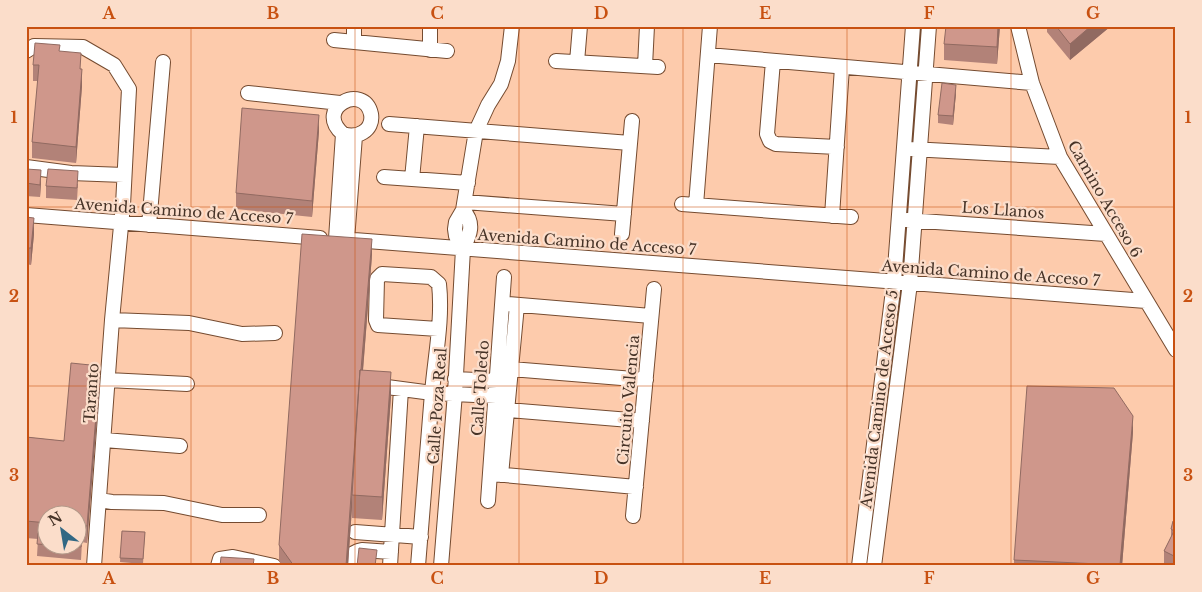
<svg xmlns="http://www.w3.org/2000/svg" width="1202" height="592" viewBox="0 0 1202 592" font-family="'Libre Baskerville',serif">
<rect width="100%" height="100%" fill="#fdcbac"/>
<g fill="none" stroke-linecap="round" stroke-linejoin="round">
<defs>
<path id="minor" d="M1018 26 1032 83 1060 157 1176 350
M334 40 447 51
M354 42V26
M430 50V26
M26 51 34 46 83 47 114 65 129 89 123 205 112 320 94 566
M708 55 1032 83
M556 61 658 67
M773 61 767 134 770 141 776 144 837 147
M577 62 580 26
M645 66 647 26
M248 93 340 103
M389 124 630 143
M911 149 1060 157
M26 167 71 173 124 175
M384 177 468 183
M412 179 417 126
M465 202 624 214
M682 204 851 217
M696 205 710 26
M26 215 320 238
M832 216 842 67
M907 220 1106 234
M149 225 163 62
M622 234 632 121
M336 239 343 134C313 108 364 82 371 114 374 131 356 139 343 134
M347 240 355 136
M354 240 1146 301
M463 249 456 236 455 229 456 222 463 210 476 131 488 105 501 84 508 61 512 26
M508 304 651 316
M112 320 189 323 242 334 275 333
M438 329 378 325 376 320 377 279 382 274 431 277 439 284C443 319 435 357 432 393L496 396
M511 369 646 380
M455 379 497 381
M108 380 187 384
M372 385 432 393 418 566
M507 410 642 421
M104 440 180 446
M493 474 636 487
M501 475 517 305
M99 500 112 502 164 503 222 515H259
M488 501 504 277
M633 516 654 289
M355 532 421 537
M218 566 220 559 233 557 274 566
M351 566 352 554 358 551 362 550 391 552
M390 566 401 389
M441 566 455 393 463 249C470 235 475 223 463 210
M859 566 894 282 913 26
M874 566 910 283 929 26"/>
</defs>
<!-- minor casing -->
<use href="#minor" stroke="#754b30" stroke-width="16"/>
<!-- minor -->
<use href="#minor" stroke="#fff" stroke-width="14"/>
</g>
<!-- wall -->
<path fill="#b28278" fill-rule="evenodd" d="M1000 26 997 64 944 60V44Z
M1047 26H1111L1070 60 1047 32Z
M60 51 81 69 82 86 76 163 32 158V142L38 81H33V65Z
M956 93 953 125 938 123V115Z
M319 131 312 217 236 209V193Z
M26 169 41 182 40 197 26 196Z
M78 184 77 200 46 198V186Z
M26 217 34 234 31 265 26 264Z
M372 255 363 371 391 396 382 520 352 518V507L348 566H282L279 561V545Z
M100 382 87 543 82 542 81 560 37 556 38 539 26 538V437L64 441ZM48 514H78V544H48Z
M1133 432 1122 566H1014V560Z
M1176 522V566H1169L1164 564V551L1171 537V529Z
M122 531 145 532 143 564 120 562Z"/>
<!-- shaded-wall -->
<path fill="#916a61" d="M998 26H1000L997 64V47Z
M1091 26H1111L1070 60V44Z
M82 69V86L76 163V147Z
M956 85V93L953 125V116Z
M319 115V131L312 217V201Z
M41 170V182L40 197V185Z
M34 218V234L31 265V248Z
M372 239V255L353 495H352V507L348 566H346Z
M100 366V382L87 543V526Z
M391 372V396L382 520V497Z
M1133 416V432L1122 566H1120Z"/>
<!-- building -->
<path fill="#cf978b" stroke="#916a61" d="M946 26H998L997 47 944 44Z
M1056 26H1091L1070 44Z
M35 43 60 45 59 51 81 53 80 69H82L76 147 32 142 39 65H33Z
M942 83 956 85 953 116 938 115Z
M242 108 319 115 312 201 236 193Z
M26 169 41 170 40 185 26 183Z
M48 169 78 171 77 188 46 186Z
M26 217 34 218 31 248H26Z
M302 234 372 239 361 370H360L346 566H294L279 545Z
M71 363 100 366 87 526H78V514H48V523L26 521V437L64 441Z
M360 370 391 372 382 497 352 495Z
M1027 386 1114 388 1133 416 1120 565 1014 560Z
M1173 521 1176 522V557L1164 551 1174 531 1171 529Z
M122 531 145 532 143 559 120 558Z
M38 533 48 534V544H78V536L82 537 81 547 37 544Z
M359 548 377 550 375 566H357Z
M221 557 254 559 253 566H220Z"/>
<!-- grid -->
<path fill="none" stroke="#c85111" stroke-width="1" stroke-opacity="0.55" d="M191 26V566M355 26V566M519 26V566M683 26V566M847 26V566M1011 26V566M26 207H1176M26 386H1176"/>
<g text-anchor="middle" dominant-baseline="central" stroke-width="4.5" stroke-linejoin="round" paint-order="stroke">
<!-- street labels -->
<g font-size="15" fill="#463327" stroke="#fbddca">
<text transform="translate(1105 199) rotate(60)">Camino Acceso 6</text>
<text transform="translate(1003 210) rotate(4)">Los Llanos</text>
<text transform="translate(184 211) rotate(4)">Avenida Camino de Acceso 7</text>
<text transform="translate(587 242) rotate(4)">Avenida Camino de Acceso 7</text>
<text transform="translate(991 273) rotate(4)">Avenida Camino de Acceso 7</text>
<text transform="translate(480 388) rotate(-86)">Calle Toledo</text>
<text transform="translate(91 393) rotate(-86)">Taranto</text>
<text transform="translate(879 399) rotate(-83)">Avenida Camino de Acceso 5</text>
<text transform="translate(628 400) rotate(-85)">Circuito Valencia</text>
<text transform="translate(437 406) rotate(-86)">Calle Poza Real</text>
</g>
</g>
<!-- border -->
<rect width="1202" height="592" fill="none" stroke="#fbddca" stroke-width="55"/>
<!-- north arrow -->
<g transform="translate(62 530) rotate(329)"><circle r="24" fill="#fbddca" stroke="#b39989"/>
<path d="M0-4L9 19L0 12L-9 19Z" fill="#326884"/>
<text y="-8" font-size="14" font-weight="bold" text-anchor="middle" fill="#463327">N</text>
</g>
<rect x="28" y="28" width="1146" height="536" fill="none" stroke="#c85111" stroke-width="2"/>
<g font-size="16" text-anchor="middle" font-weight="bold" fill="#c85111">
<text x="109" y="19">A</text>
<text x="273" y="19">B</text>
<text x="437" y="19">C</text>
<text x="601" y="19">D</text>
<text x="765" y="19">E</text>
<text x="929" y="19">F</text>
<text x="1093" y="19">G</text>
<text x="14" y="123">1</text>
<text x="1188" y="123">1</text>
<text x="14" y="302">2</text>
<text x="1188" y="302">2</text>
<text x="14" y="481">3</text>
<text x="1188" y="481">3</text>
<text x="109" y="584">A</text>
<text x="273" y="584">B</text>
<text x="437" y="584">C</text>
<text x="601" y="584">D</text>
<text x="765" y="584">E</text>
<text x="929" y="584">F</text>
<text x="1093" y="584">G</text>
</g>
</svg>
